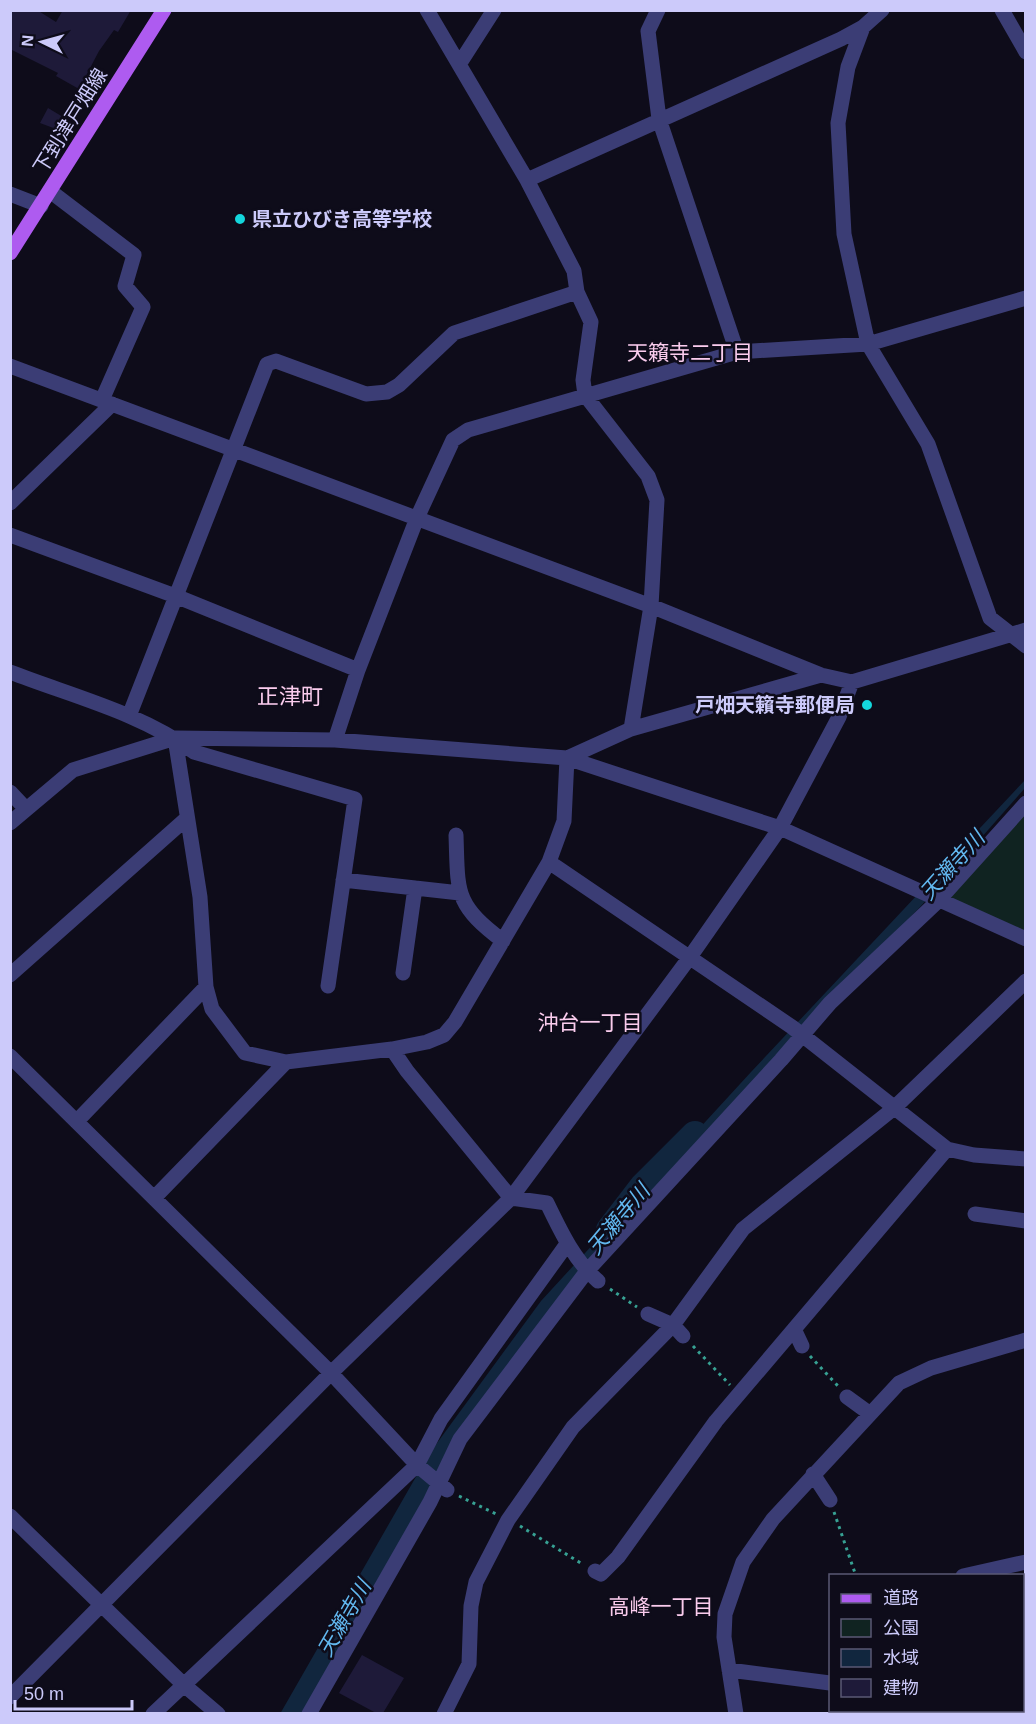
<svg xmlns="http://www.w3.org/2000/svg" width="1036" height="1724" viewBox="0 0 1036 1724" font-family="Arial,'Noto Sans JP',sans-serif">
<rect width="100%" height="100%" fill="#0e0c1a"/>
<!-- green -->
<path fill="#102321" d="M1025 805V935L944 900Z"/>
<!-- water -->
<path fill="#11263e" d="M1025 780V788L921 906 786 1046 563 1293 414 1517 303 1713 280 1714 429 1454 541 1301 751 1072Z"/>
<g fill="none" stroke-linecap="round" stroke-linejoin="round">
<!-- river -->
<path stroke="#11263e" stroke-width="28" d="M610 1230 643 1187 695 1135"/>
</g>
<!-- building -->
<path fill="#1e1a39" d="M10 10H37L56 22 63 10H131L118 32 114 30 99 51 79 89 56 76 58 73 10 49Z
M48 108 63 117 56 129 40 123Z
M362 1655 404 1678 383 1713H376L339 1693Z"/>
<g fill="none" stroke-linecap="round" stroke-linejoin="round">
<!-- path -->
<path stroke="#37a193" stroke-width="3" stroke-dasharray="3 4.5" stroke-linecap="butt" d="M610 1289 637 1307
M693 1346 730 1385
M810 1356 838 1386
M459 1496 496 1514
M834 1512 856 1576
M520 1526 584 1565"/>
<!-- minor -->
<path stroke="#3b3d75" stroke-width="15" d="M427 10 527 180 574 271 577 292 591 322 583 380 585 395 648 476 657 500 651 606 631 729
M658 10 648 31 659 119 737 352
M1002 10 1026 52
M863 27 848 67 838 123 844 234 868 344 928 444 990 618 1026 646
M460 63 494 10
M527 180 841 39 863 27 882 10
M50 191 134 255 125 286 143 307 102 400
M10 194 41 206
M10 366 651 606 821 675 852 682 1026 630
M10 503 112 404
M10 535 178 597 358 670
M10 672C72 696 141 713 194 752L355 799 328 986
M129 716 267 364 276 361 366 394 387 392 399 385 454 333 577 292
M175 738 200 897 206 987 212 1009 245 1053 286 1062 392 1049 427 1042 444 1035 455 1022 549 862 564 821 567 758
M335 740 358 670 417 518 453 440 468 430 737 352 868 344 1026 298
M567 758 631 729 821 675
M10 792 26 809
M10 823 73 770 175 738 335 740 567 758 780 828 1026 939
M456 835C458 893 454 904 503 941
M549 862 792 1027 947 1149 974 1155 1026 1159
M343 880 460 893
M403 973 415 888
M10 975 187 818
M392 1049 407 1071 511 1198 547 1203C561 1232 574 1260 598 1281
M10 1056 331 1373 417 1465 447 1490
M77 1121 206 987
M155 1197 286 1062
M975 1214 1026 1221
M648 1314 673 1325 683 1336
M794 1329 802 1346
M847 1397 869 1413
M813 1474 830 1500
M10 1516 184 1685 218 1714
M595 1571 601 1574 618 1557 716 1421 947 1149
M963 1576 1026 1562
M729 1670 830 1683
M1022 1696H1026
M10 1697 331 1373 511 1198 690 957 780 828 839 717 852 682
M153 1714 417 1465 441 1419 567 1244
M309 1714 430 1502 460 1439 587 1271 781 1060 830 1003 938 901 1026 803
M444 1714 469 1664 471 1606 476 1582 508 1520 573 1427 673 1325 743 1229 893 1109 1026 981
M736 1714 724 1637 725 1614 743 1562 773 1519 899 1383 931 1368 1026 1340"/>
<!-- major -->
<path stroke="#ae5bf0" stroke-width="15" d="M10 253 164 10"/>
</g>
<!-- markers -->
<g fill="#14d6dc" stroke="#0e0c1a" stroke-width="2">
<circle cx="240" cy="219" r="6"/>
<circle cx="867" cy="705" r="6"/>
</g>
<g text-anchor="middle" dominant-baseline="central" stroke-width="5" stroke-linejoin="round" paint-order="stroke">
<!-- street labels -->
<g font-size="20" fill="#cccafa" stroke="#0e0c1a">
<text transform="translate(70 121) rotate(-58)">下到津戸畑線</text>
</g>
<!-- poi labels -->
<g font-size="20" font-weight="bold" fill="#cccafa" stroke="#0e0c1a" text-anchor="start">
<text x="252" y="219">県立ひびき高等学校</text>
<text x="855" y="705" text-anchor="end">戸畑天籟寺郵便局</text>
</g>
<!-- neighbourhood labels -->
<g font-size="21" fill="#facced" stroke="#0e0c1a">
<text x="690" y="352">天籟寺二丁目</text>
<text x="590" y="1022">沖台一丁目</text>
<text x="661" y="1606">高峰一丁目</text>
</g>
<!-- water labels -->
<g font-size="21" font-style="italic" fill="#62b8f0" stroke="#0e0c1a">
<text transform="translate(952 865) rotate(-48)">天瀬寺川</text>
<text transform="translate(618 1219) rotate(-50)">天瀬寺川</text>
<text transform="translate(344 1618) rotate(-60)">天瀬寺川</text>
</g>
<!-- quarter labels -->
<g font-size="22" fill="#facced" stroke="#0e0c1a">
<text x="290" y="696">正津町</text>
</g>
</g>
<!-- border -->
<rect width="1036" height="1724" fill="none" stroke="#cccafa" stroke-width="24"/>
<!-- legend -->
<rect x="829" y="1574" width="195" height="138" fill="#0e0c1a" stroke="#5a5874" stroke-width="1.5"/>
<rect x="841" y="1594" width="30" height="9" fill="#ae5bf0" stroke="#5a5874" stroke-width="1.5"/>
<text x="883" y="1604" font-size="18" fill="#cccafa">道路</text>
<rect x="841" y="1619" width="30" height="18" fill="#102321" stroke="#5a5874" stroke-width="1.5"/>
<text x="883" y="1634" font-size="18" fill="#cccafa">公園</text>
<rect x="841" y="1649" width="30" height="18" fill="#11263e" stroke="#5a5874" stroke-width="1.5"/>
<text x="883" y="1664" font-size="18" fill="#cccafa">水域</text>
<rect x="841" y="1679" width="30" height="18" fill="#1e1a39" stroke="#5a5874" stroke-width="1.5"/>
<text x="883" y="1694" font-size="18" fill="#cccafa">建物</text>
<!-- north arrow -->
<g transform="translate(42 42) rotate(275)" stroke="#0e0c1a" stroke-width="4.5" paint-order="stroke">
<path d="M0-4.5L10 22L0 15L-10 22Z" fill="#cccafa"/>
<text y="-9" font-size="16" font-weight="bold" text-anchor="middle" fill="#cccafa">N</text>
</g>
<!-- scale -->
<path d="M15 1700v9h117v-9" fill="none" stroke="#cccafa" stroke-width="3"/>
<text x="24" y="1700" font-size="18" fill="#cccafa" stroke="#0e0c1a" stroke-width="4.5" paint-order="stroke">50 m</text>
</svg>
